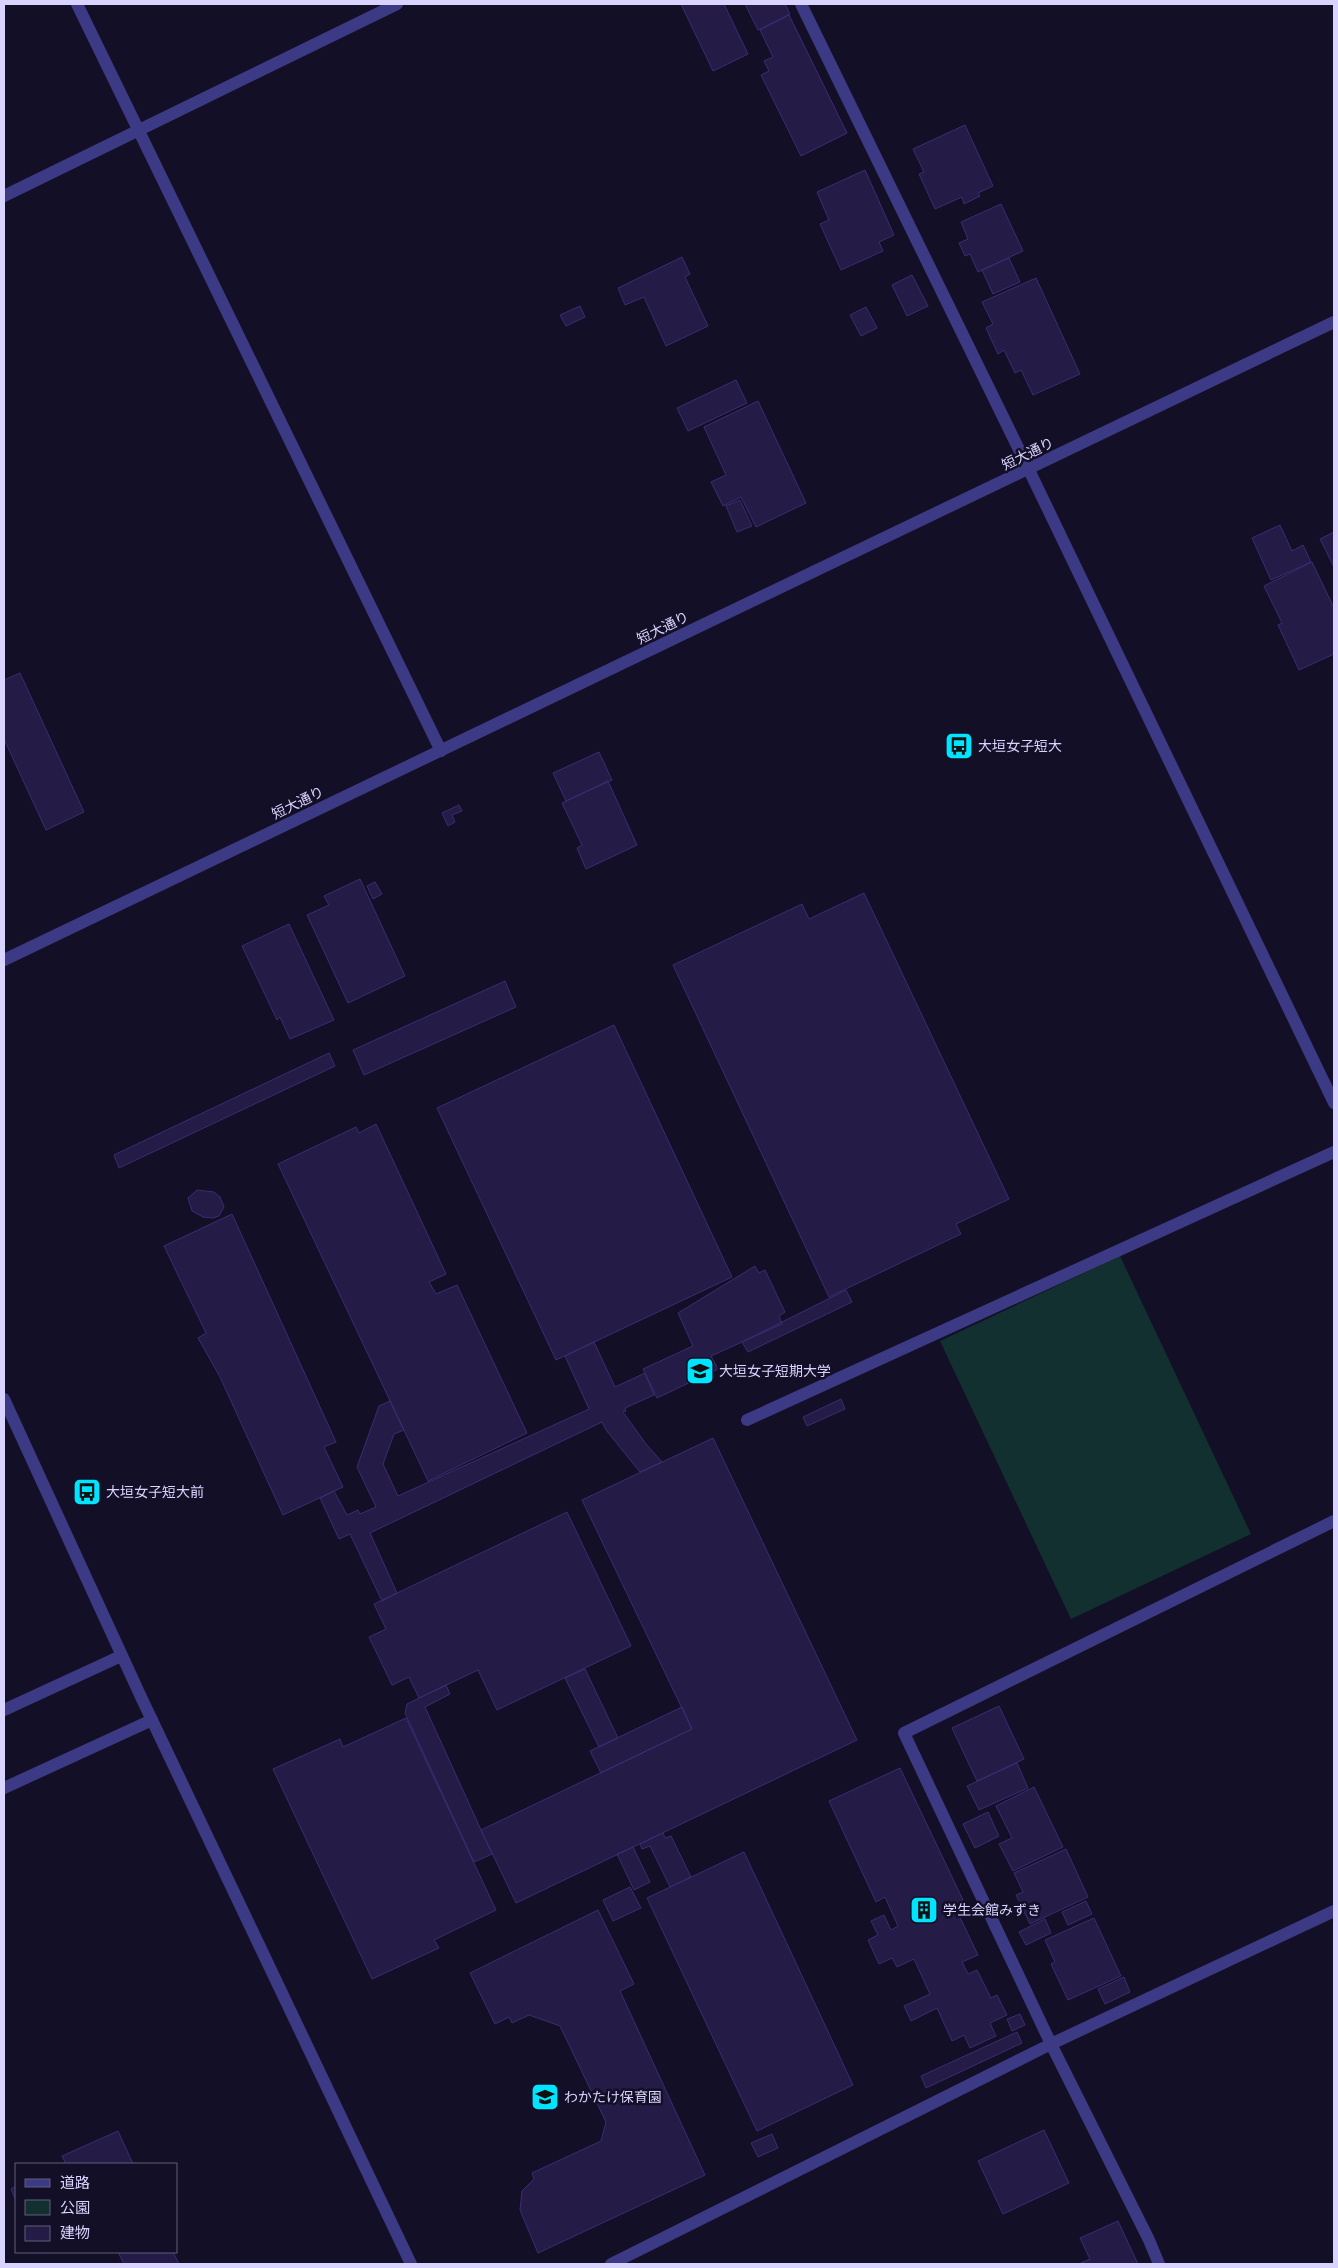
<svg xmlns="http://www.w3.org/2000/svg" width="1338" height="2268" viewBox="0 0 1338 2268" font-family="Karla,'Noto Sans JP',sans-serif">
<rect width="100%" height="100%" fill="#130f26"/>
<!-- green -->
<path fill="#12302f" d="M1120 1256 1251 1534 1071 1619 940 1341Z"/>
<!-- building -->
<path fill="#241b47" stroke="#3b2d73" d="M681 4H724L748 54 713 71Z
M745 4H785L790 14 758 30Z
M789 15 847 133 801 156 761 75 769 71 764 61 773 57 760 30Z
M965 125 993 186 978 193 980 196 964 204 962 197 935 209 919 174 924 172 913 149Z
M865 170 894 235 879 242 883 251 841 270 820 224 829 220 817 192Z
M1001 204 1023 251 978 272 970 254 965 256 959 243 968 239 961 222Z
M682 257 690 274 685 277 708 326 666 346 644 297 625 305 618 288Z
M1009 258 1020 282 993 294 982 270Z
M912 275 928 306 907 316 892 285Z
M1036 278 1080 374 1033 395 1021 370 1015 373 1004 350 998 354 986 328 993 324 982 302Z
M580 306 585 317 566 326 560 315Z
M866 307 877 328 861 336 850 315Z
M736 380 747 403 688 431 677 408Z
M758 401 806 503 756 527 741 497 723 506 711 482 726 475 704 427Z
M740 500 752 526 737 532 726 506Z
M1280 525 1292 551 1303 545 1311 562 1271 580 1252 538Z
M1334 532V567L1320 539Z
M1312 562 1334 608V654L1299 670 1278 625 1282 623 1264 586Z
M20 673 84 812 46 830 4 739V680Z
M599 752 612 780 566 801 553 773Z
M608 781 637 845 586 869 577 848 582 845 562 803Z
M459 805 462 811 452 815 455 822 448 826 442 813Z
M360 879 405 976 348 1003 307 915 329 905 324 896Z
M375 882 382 894 373 899 367 886Z
M864 893 1009 1199 956 1224 961 1234 829 1297 673 965 802 904 809 919Z
M289 924 334 1020 290 1039 280 1017 277 1020 242 946Z
M505 981 516 1007 364 1075 353 1050Z
M614 1025 732 1277 556 1360 437 1108Z
M329 1053 335 1066 119 1168 114 1155Z
M376 1124 446 1274 429 1282 436 1294 457 1285 527 1433 428 1481 278 1164 356 1127 359 1133Z
M197 1190 214 1192 220 1197 224 1207 219 1216 213 1218 203 1217 192 1211 188 1198Z
M232 1214 336 1442 324 1447 343 1487 283 1515 220 1377 198 1338 206 1333 164 1246Z
M755 1266 759 1273 765 1270 785 1312 779 1316 782 1324 711 1356 718 1369 657 1398 643 1369 693 1346 678 1313Z
M846 1290 852 1302 748 1352 742 1342Z
M594 1342 615 1387 645 1373 654 1395 625 1408 626 1411 623 1412 646 1444 662 1462 640 1472 606 1430 602 1422 370 1533 397 1593 382 1601 350 1534 339 1539 320 1498 334 1491 347 1515 358 1510 360 1514 376 1507 357 1467 379 1406 390 1401 404 1430 394 1434 383 1464 398 1496 589 1409 565 1356Z
M841 1399 845 1409 807 1426 803 1417Z
M713 1438 857 1740 516 1903 481 1830 692 1729 582 1500Z
M567 1512 631 1646 497 1710 478 1670 419 1698 409 1677 392 1685 369 1637 386 1629 374 1604Z
M585 1669 618 1738 599 1747 565 1678Z
M446 1685 450 1694 425 1707 492 1854 474 1862 405 1713 407 1704Z
M999 1706 1024 1759 977 1781 952 1728Z
M682 1707 692 1729 601 1773 590 1751Z
M406 1718 496 1910 434 1940 439 1948 372 1979 273 1769 340 1739 343 1747Z
M1017 1763 1028 1788 979 1810 967 1786Z
M900 1768 963 1900 954 1905 978 1955 962 1962 968 1974 977 1970 991 1998 997 1995 1007 2015 990 2023 996 2036 970 2048 964 2035 952 2041 937 2008 911 2021 904 2006 930 1994 914 1959 897 1967 892 1958 879 1964 868 1940 878 1935 871 1921 884 1915 891 1930 898 1926 885 1897 876 1902 829 1801Z
M1034 1787 1063 1847 1013 1871 999 1844 1012 1838 996 1806Z
M988 1812 999 1836 975 1848 963 1824Z
M663 1833 665 1838 671 1836 691 1877 670 1887 650 1846 642 1849 640 1844Z
M633 1847 650 1882 634 1890 617 1854Z
M1066 1849 1088 1897 1030 1924 1016 1895 1023 1892 1014 1873Z
M744 1852 853 2085 757 2131 647 1898Z
M630 1887 641 1908 613 1921 603 1900Z
M1086 1901 1092 1914 1068 1925 1062 1912Z
M598 1910 634 1984 620 1991 705 2175 538 2253 520 2210 522 2191 534 2179 532 2173 601 2141 606 2122 560 2026 529 2015 512 2023 509 2017 495 2024 470 1973Z
M1094 1918 1121 1976 1068 2000 1051 1964 1055 1962 1045 1940Z
M1045 1919 1051 1933 1026 1945 1019 1932Z
M1124 1977 1130 1992 1105 2004 1098 1989Z
M1020 2014 1025 2025 1012 2031 1007 2019Z
M1017 2032 1022 2043 926 2088 921 2076Z
M1044 2130 1069 2183 1003 2214 978 2161Z
M118 2131 133 2164H66L62 2156Z
M772 2134 778 2148 758 2157 751 2143Z
M16 2186V2201L11 2189Z
M1118 2221 1138 2264H1079L1090 2259 1080 2238Z
M118 2252H173L179 2264H124Z"/>
<g fill="none" stroke-linecap="round" stroke-linejoin="round">
<!-- minor -->
<path stroke="#3d3a85" stroke-width="12" d="M77 4 441 751
M801 4 1029 470 1334 1103
M4 196 397 4
M747 1420 1334 1152
M4 1710 121 1656
M4 1788 152 1720
M611 2264 1051 2044 1334 1911
M1159 2264 1149 2240 1051 2044 904 1733 1334 1521"/>
<!-- tertiary -->
<path stroke="#3d3a85" stroke-width="12" d="M4 960 1334 322
M4 1399 141 1697 411 2264"/>
</g>
<!-- icons -->
<defs>
<symbol id="bus-square" viewBox="-11 -11 22 22"><rect x="-9" y="-9" width="18" height="18" rx="4" fill="#00e5ff" stroke="#130f26"/><path d="M-5-6H5V4H4V6H2V4H-2V6H-4V4H-5ZM-3.5-4V0h7V-4ZM-3.5 1.2v1.5H-2V1.2ZM2 1.2v1.5H3.5V1.2Z" fill="#111"/></symbol>
<symbol id="university-square" viewBox="-11 -11 22 22"><rect x="-9" y="-9" width="18" height="18" rx="4" fill="#00e5ff" stroke="#130f26"/><path d="M0-5L7-2L0 1L-7-2ZM-4 1L0 2.5L4 1V4Q0 6-4 4Z" fill="#111"/></symbol>
<symbol id="building-square" viewBox="-11 -11 22 22"><rect x="-9" y="-9" width="18" height="18" rx="4" fill="#00e5ff" stroke="#130f26"/><path d="M-4-6H4V6H1V3H-1V6H-4ZM-2.5-4.3h1.7v1.8h-1.7ZM.8-4.3h1.7v1.8H.8ZM-2.5-1h1.7V.8h-1.7ZM.8-1h1.7V.8H.8Z" fill="#111"/></symbol>
<symbol id="school-square" viewBox="-11 -11 22 22"><rect x="-9" y="-9" width="18" height="18" rx="4" fill="#00e5ff" stroke="#130f26"/><path d="M0-5L7-2L0 1L-7-2ZM-4 1L0 2.5L4 1V4Q0 6-4 4Z" fill="#111"/></symbol>
</defs>
<g fill-rule="evenodd">
<use href="#bus-square" x="943" y="730" width="32" height="32"/>
<use href="#university-square" x="684" y="1355" width="32" height="32"/>
<use href="#bus-square" x="71" y="1476" width="32" height="32"/>
<use href="#building-square" x="908" y="1894" width="32" height="32"/>
<use href="#school-square" x="529" y="2081" width="32" height="32"/>
</g>
<g text-anchor="middle" dominant-baseline="central" stroke-width="5" stroke-linejoin="round" paint-order="stroke">
<!-- street labels -->
<g font-size="14" fill="#d9d4ff" stroke="#130f26">
<text transform="translate(1028 454) rotate(-26)">短大通り</text>
<text transform="translate(663 628) rotate(-26)">短大通り</text>
<text transform="translate(298 803) rotate(-26)">短大通り</text>
</g>
<!-- poi labels -->
<g font-size="14" fill="#d9d4ff" stroke="#130f26" text-anchor="start">
<text x="978" y="746">大垣女子短大</text>
<text x="719" y="1371">大垣女子短期大学</text>
<text x="106" y="1492">大垣女子短大前</text>
<text x="943" y="1910">学生会館みずき</text>
<text x="564" y="2097">わかたけ保育園</text>
</g>
</g>
<!-- border -->
<rect width="1338" height="2268" fill="none" stroke="#d9d4ff" stroke-width="10"/>
<!-- legend -->
<rect x="15" y="2163" width="162" height="90" fill="#130f26" stroke="#625e7d"/>
<rect x="25" y="2179" width="25" height="8" fill="#3d3a85" stroke="#625e7d"/>
<text x="60" y="2188" font-size="15" fill="#d9d4ff">道路</text>
<rect x="25" y="2200" width="25" height="15" fill="#12302f" stroke="#625e7d"/>
<text x="60" y="2213" font-size="15" fill="#d9d4ff">公園</text>
<rect x="25" y="2226" width="25" height="15" fill="#241b47" stroke="#625e7d"/>
<text x="60" y="2238" font-size="15" fill="#d9d4ff">建物</text>
</svg>
